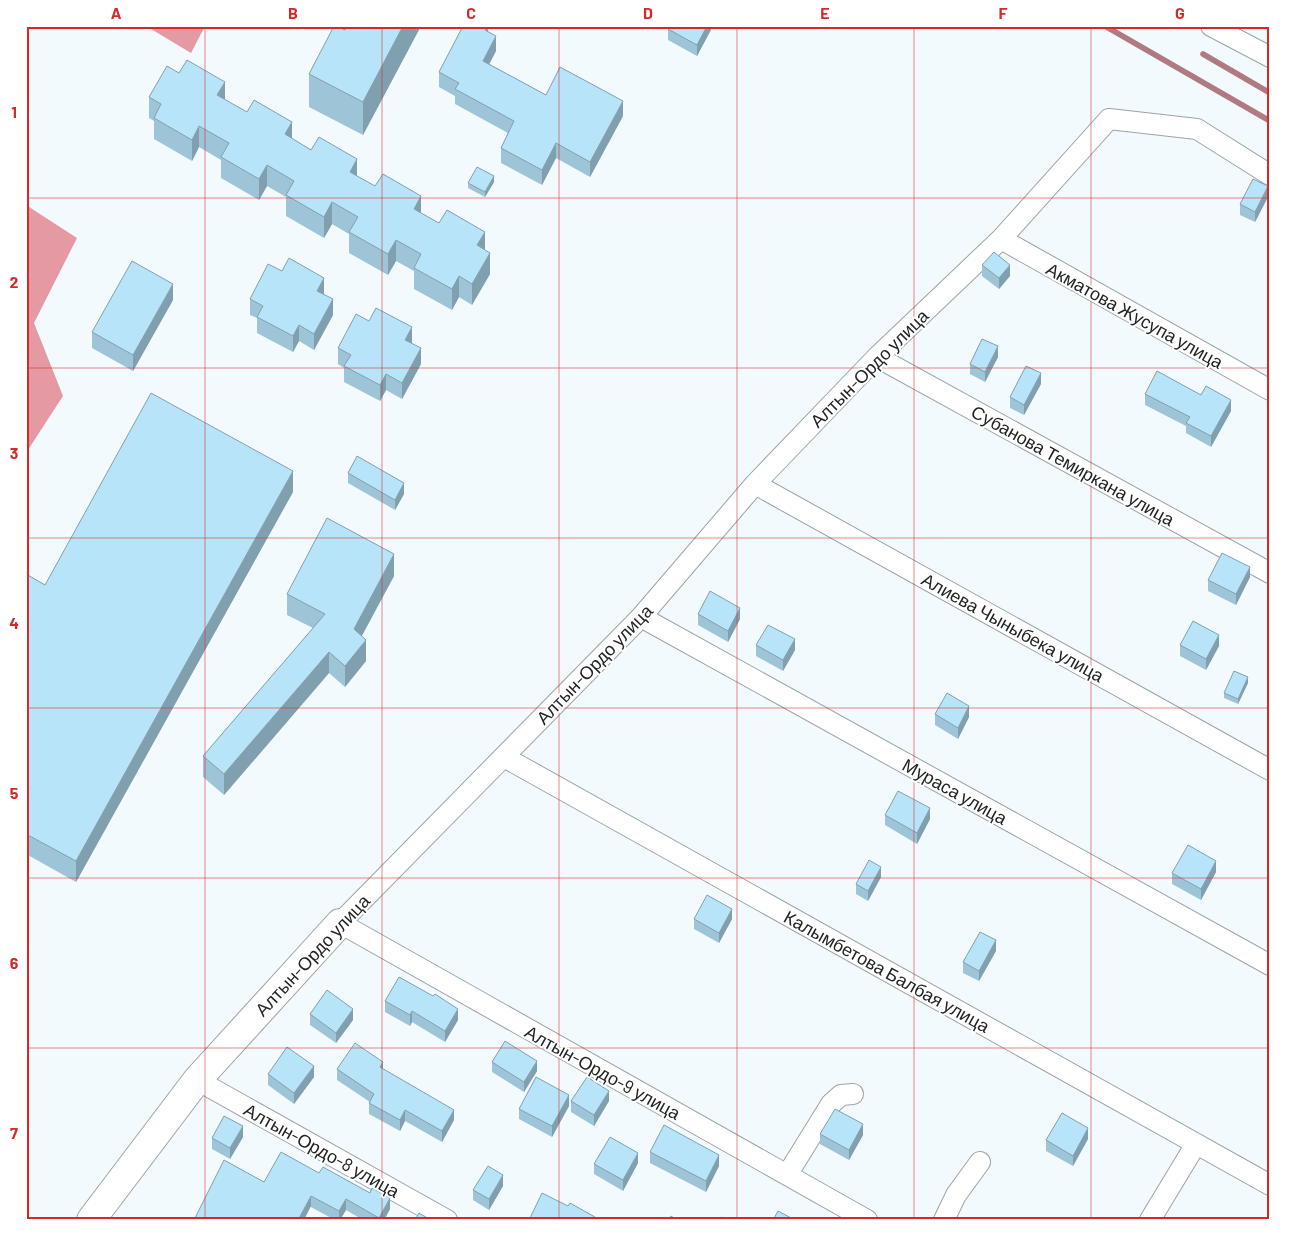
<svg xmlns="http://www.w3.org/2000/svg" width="1296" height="1246" viewBox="0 0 1296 1246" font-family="Barlow,sans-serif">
<rect width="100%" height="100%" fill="#f3fafe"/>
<!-- forest -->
<path fill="#e599a3" d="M146 26H205L191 53Z
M26 205 77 238 34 323 63 396 26 453Z"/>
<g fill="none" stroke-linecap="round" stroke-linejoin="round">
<!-- stream -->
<path stroke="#af7a82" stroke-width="5.5" d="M1105 26 1270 121
M1203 54 1270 93"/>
<defs>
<path id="street" d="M1211 26 1270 57
M1001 239 1270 390
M877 357 1270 573
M755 484 1270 770
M641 617 1270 965
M504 757 1270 1185
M197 1080 447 1220
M787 1175 831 1104 841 1095 853 1094
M867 1220 340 923 641 617 755 484 877 357 1001 239 1109 119 1197 129 1270 175
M944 1220 956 1195 980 1162
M1150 1220 1196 1144"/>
<path id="secondary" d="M91 1220 197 1080 340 923"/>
</defs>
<!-- street casing -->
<use href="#street" stroke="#9da3a7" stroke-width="22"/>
<!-- secondary casing -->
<use href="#secondary" stroke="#9da3a7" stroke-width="30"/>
<!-- street -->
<use href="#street" stroke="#fff" stroke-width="20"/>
<!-- secondary -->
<use href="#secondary" stroke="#fff" stroke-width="28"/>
</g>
<!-- wall -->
<path fill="#9ec4d7" d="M347 26H421L363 135 309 107V74L345 30Z
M488 26V32L496 51 489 64 546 95 623 116 590 177 556 158 542 185 501 163V148L508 133 455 104V96L439 87V72Z
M713 26 697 56 668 40V29Z
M149 97 225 100 485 250 490 274 472 305 459 297 452 310 414 289V271L396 261 388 275 349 253V234L332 224 324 238 286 216V197L267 186 259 200 221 178V160L199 147 192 161 154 139V121L149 118Z
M494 182 485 197 468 188V183Z
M1268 197 1255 222 1240 215V204Z
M982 265 1010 276 999 289 982 276Z
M324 295 333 315 314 350 299 341 293 352 257 333V318L250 315V299L324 294Z
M173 300 133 371 92 348V332Z
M412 343 421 364 402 399 386 390 380 401 344 382V368L338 364V348Z
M998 357 985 382 970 374V364Z
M1041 384 1024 415 1010 408V397Z
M1145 394 1201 395 1231 411 1211 447 1186 433V426L1145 405Z
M348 473 404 494 395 510 348 483Z
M293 492 76 882 26 854V574L45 585Z
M394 576 362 636 366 661 345 687 329 673 224 795 203 777V756L313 628 287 615V594Z
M1250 577 1236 605 1208 591V580Z
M698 614 740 619 728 642 698 625Z
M756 645 795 650 783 671 756 656Z
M1180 645 1219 646 1206 670 1180 656Z
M1248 683 1238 704 1224 698V693Z
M935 714 969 717 958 739 935 725Z
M885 815 930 819 917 844 885 825Z
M1216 872 1201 900 1172 884V873Z
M881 877 868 901 856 894V884Z
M694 919H732L719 943 694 929Z
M996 951 979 981 963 973V962Z
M433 996 458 1020 445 1042 412 1022 410 1026 385 1012V1001Z
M310 1014 353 1020 336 1043 310 1025Z
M492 1062 537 1071 524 1092 492 1072Z
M337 1069 383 1070 454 1120 442 1142 405 1121 400 1131 369 1114V1103L370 1102 337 1080Z
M268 1074 314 1077 294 1104 268 1085Z
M571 1101H609L594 1126 571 1112Z
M569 1106 552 1137 519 1119V1109Z
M820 1134 863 1135 849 1160 820 1144Z
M243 1137 230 1159 212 1149V1138Z
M1088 1139 1073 1166 1046 1151V1140Z
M650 1152 719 1166 706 1192 650 1163Z
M638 1163 623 1191 594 1174V1164Z
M319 1173 390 1209 384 1220H363L346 1210 340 1220H335L264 1182Z
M503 1186 489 1210 473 1200V1190Z"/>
<!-- shaded-wall -->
<path fill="#81a0af" d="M403 26H421L363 135V102Z
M487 26H488V39L485 30Z
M707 26H713L697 56V45Z
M496 36V51L483 76V61Z
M225 82V103L217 95Z
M623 101V116L590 177V162Z
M292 122V143L285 134Z
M199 126V147L192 161V140Z
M556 143V158L542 185V170Z
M357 159V180L350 172Z
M267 165V186L259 200V179Z
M494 176V182L485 197V192Z
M1268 186V197L1255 222V212Z
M421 196V217L414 209Z
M332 202V224L324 238V217Z
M485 232V253L477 245Z
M396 240V261L388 275V254Z
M490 253V274L472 305V284Z
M1010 265V276L999 289V278Z
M459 276V297L452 310V289Z
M324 278V294L317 307V291Z
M173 284V300L133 371V355Z
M333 299V315L314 350V334Z
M299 325V341L293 352V336Z
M412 327V343L405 356V340Z
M998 346V357L985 382V372Z
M421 348V364L402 399V383Z
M1041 373V384L1024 415V405Z
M386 374V390L380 401V385Z
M1231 400V411L1211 447V436Z
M293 471V492L76 882V861Z
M404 483V494L395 510V500Z
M394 554V576L354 650V629Z
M1250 567V577L1236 605V594Z
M740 608V619L728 642V631Z
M1219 635V646L1206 670V659Z
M795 639V650L783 671V660Z
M366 640V661L345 687V666Z
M329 652V673L224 795V774Z
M1248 677V683L1238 704V699Z
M969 706V717L958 739V728Z
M930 808V819L917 844V833Z
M1216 861V872L1201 900V889Z
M881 867V877L868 901V891Z
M732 909V919L719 943V933Z
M996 940V951L979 981V971Z
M353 1009V1020L336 1043V1033Z
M458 1009V1020L445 1042V1031Z
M412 1011V1022L410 1026V1015Z
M537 1061V1071L524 1092V1082Z
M383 1062V1073L380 1067Z
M314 1066V1077L294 1104V1093Z
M609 1091V1101L594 1126V1115Z
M569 1095V1106L552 1137V1126Z
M405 1110V1121L400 1131V1120Z
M454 1110V1120L442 1142V1131Z
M863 1124V1135L849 1160V1150Z
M243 1126V1137L230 1159V1148Z
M1088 1128V1139L1073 1166V1156Z
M638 1153V1163L623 1191V1180Z
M719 1155V1166L706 1192V1181Z
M503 1175V1186L489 1210V1199Z
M311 1196V1206L304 1220H298Z
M390 1198V1209L384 1220H379V1218Z
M346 1199V1210L340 1220H339V1211Z"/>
<!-- building -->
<path fill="#b8e4fa" stroke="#81a0af" d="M334 26H337L345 30 347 26H403L363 102 309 74Z
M463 26H487L485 30 496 36 483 61 546 95 560 67 623 101 590 162 556 143 542 170 501 148 514 121 455 89 459 83 439 72Z
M670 26H707L697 45 668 29Z
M187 60 225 82 217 95 247 112 254 100 292 122 285 134 311 150 319 137 357 159 350 172 375 186 383 174 421 196 414 209 439 223 447 210 485 232 477 245 490 253 472 284 459 276 452 289 414 268 421 254 396 240 388 254 349 232 358 217 332 202 324 217 286 195 294 181 267 165 259 179 221 157 229 143 199 126 192 140 154 118 161 104 149 97 167 66 179 73Z
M477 167 494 176 485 192 468 183Z
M1253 179 1268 186 1255 212 1240 204Z
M994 252 1010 265 999 278 982 265Z
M289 258 324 278 317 291 333 299 314 334 299 325 293 336 257 317 263 306 250 299 268 264 282 271Z
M132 261 173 284 133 355 92 332Z
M376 308 412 327 405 340 421 348 402 383 386 374 380 385 344 366 351 355 338 348 356 314 369 321Z
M982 339 998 346 985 372 970 364Z
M1026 366 1041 373 1024 405 1010 397Z
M1157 371 1201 395 1206 386 1231 400 1211 436 1186 423 1190 417 1145 394Z
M151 393 293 471 76 861 26 834V574L45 585Z
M357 456 404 483 395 500 348 473Z
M327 518 394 554 354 629 366 640 345 666 329 652 224 774 203 756 325 614 287 594Z
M1222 553 1250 567 1236 594 1208 580Z
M710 591 740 608 728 631 698 614Z
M1193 621 1219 635 1206 659 1180 645Z
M768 625 795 639 783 660 756 645Z
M1234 671 1248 677 1238 699 1224 693Z
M947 693 969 706 958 728 935 714Z
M898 791 930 808 917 833 885 815Z
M1188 845 1216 861 1201 889 1172 873Z
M869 860 881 867 868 891 856 884Z
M707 895 732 909 719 933 694 919Z
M980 932 996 940 979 971 963 962Z
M399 977 433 996 435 994 458 1009 445 1031 412 1011 410 1015 385 1001Z
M327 990 353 1009 336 1033 310 1014Z
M505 1041 537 1061 524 1082 492 1062Z
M355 1043 383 1062 380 1067 454 1110 442 1131 405 1110 400 1120 369 1103 374 1094 337 1069Z
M287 1047 314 1066 294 1093 268 1074Z
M536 1077 569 1095 552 1126 519 1109Z
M587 1077 609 1091 594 1115 571 1101Z
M835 1109 863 1124 849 1150 820 1134Z
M1062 1113 1088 1128 1073 1156 1046 1140Z
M224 1116 243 1126 230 1148 212 1138Z
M664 1125 719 1155 706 1181 650 1152Z
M610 1137 638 1153 623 1180 594 1164Z
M281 1152 319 1173 323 1167 370 1193 372 1188 390 1198 379 1218 346 1199 339 1211 311 1196 298 1220H194L224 1160 264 1182Z
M488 1166 503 1175 489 1199 473 1190Z
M542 1193 568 1206 570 1203 595 1217 593 1220H529Z
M778 1211 795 1220H773Z
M419 1213 431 1220H415Z
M671 1216 677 1220H669Z
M721 1217 727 1220H720Z"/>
<!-- grid -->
<path fill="none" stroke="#d62828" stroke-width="1" stroke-opacity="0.55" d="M205 26V1220M382 26V1220M559 26V1220M737 26V1220M914 26V1220M1091 26V1220M26 198H1270M26 368H1270M26 538H1270M26 708H1270M26 878H1270M26 1048H1270"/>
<g text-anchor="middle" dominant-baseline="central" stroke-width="4" stroke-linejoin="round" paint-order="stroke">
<!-- street labels -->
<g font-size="18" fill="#212425" stroke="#fff">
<text transform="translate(1135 315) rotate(29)">Акматова Жусупа улица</text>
<text transform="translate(869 368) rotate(-45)">Алтын-Ордо улица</text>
<text transform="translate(1073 465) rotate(29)">Субанова Темиркана улица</text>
<text transform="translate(1013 627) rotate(29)">Алиева Чыныбека улица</text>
<text transform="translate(594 664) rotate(-46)">Алтын-Ордо улица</text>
<text transform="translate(955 791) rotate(29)">Мураса улица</text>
<text transform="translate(312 955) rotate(-47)">Алтын-Ордо улица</text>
<text transform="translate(887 971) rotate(29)">Калымбетова Балбая улица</text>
<text transform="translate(603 1072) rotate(29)">Алтын-Ордо-9 улица</text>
<text transform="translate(322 1150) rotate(29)">Алтын-Ордо-8 улица</text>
</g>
</g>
<!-- border -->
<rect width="1296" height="1246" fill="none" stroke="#ffffff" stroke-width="55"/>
<rect x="28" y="28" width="1240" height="1190" fill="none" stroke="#d62828" stroke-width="2"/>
<g font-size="16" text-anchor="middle" font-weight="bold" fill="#d62828">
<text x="116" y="19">A</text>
<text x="293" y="19">B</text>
<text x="471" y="19">C</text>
<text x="648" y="19">D</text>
<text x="825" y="19">E</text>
<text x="1003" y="19">F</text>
<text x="1180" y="19">G</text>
<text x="14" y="118">1</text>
<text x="14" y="288">2</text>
<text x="14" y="459">3</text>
<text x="14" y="629">4</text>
<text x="14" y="799">5</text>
<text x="14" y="969">6</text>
<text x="14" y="1139">7</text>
</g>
</svg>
